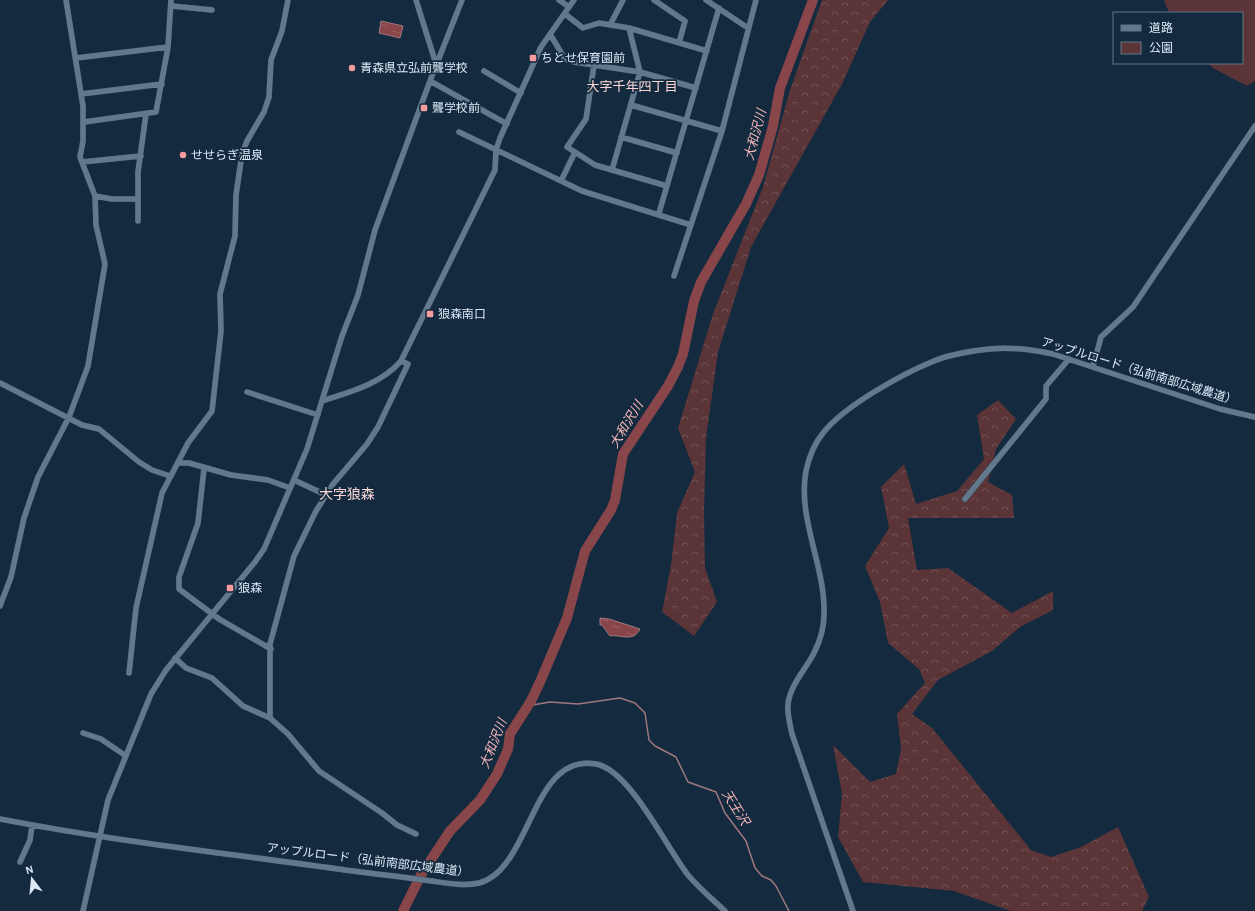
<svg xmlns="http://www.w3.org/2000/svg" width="1255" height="911" viewBox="0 0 1255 911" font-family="'Alegreya Sans','Noto Sans JP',sans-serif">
<defs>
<pattern id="forest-crowns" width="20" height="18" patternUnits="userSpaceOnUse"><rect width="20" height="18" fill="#5a3436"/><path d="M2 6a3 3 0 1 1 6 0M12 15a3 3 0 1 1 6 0" fill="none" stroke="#715154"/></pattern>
<pattern id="water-ripples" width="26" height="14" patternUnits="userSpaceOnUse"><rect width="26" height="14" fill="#88464a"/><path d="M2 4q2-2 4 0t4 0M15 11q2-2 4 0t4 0" fill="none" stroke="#986165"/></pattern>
</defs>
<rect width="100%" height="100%" fill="#132a3f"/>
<!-- forest -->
<path fill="url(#forest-crowns)" d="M822 0H888L870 22 842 84 751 247 718 352 706 438 704 513 705 568 717 602 694 636 662 612 671 565 677 513 695 472 678 428 713 314 763 187 790 90Z
M998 400 1016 419 996 449 988 482 1012 495 1014 518H908L917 570 948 568 1012 613 1053 591V610L1020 627 992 651 938 680 912 714 932 728 1031 850 1051 857 1081 847 1118 827 1149 897 1142 911H1011L954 891 863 882 838 837 842 794 833 745 870 782 896 774 901 749 897 714 925 683 919 669 888 643 880 602 865 566 889 528 881 487 904 464 916 504 957 491 984 459 977 415Z"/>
<!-- green -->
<path fill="#5a3436" d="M1164 0H1255V81L1247 86 1213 68 1208 63H1242V13H1169Z"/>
<!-- water -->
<path fill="url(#water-ripples)" stroke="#a1777e" d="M381 21 403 26 400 38 379 33Z
M600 618 609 619 640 629C633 643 621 634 610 636L602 625H600Z"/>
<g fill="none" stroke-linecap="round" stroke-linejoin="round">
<!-- stream -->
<path stroke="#a1777e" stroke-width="1.5" d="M527 706 550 702 578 704 620 698 635 703 645 713 649 740 655 746 676 757 688 782 716 792 725 813 746 841 755 868 762 876 771 880 776 886 789 911"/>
<!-- river -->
<path stroke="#88464a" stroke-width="10" d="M403 911 421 875 450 831 480 800 497 774 508 749 510 734 531 701 540 682 567 618 585 551 611 510 615 500 623 454 668 386 678 367 683 354 694 301 701 282 746 204 759 175 773 126 780 88 813 0"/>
<defs>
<path id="minor" d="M416 0 436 64
M559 0 569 7
M654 0 685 21 679 43
M706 0 748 28
M172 6 212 10
M565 14 583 28 599 23 629 28 707 51
M610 25 623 0
M550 34 565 59 574 62 640 72 696 88
M168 47 171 0
M76 58 168 47 156 112 84 122
M484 71 521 93
M430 81 507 124
M81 94 162 84
M631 105 722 131
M459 132 582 191 691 225
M621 137 677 153
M575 152 567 147 586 119 594 65
M82 162 141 156
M612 170 640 72 629 28
M561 181 575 152 595 165 667 186
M95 196 112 199H137
M659 213 719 8
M138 221V172L146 114
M674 276 722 131 756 0
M1093 367 1101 337 1133 307 1255 126
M0 383 82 425 99 429 139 462 152 470 170 476
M247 392 318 415
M322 401C350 392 381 384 401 361L495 170 496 150 500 138 541 47 574 0
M179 463H189L231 475 268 480 290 488
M204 469 198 523 179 577V589L219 619 271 649
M294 480 326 495
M965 499 1046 399V386L1069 359
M0 606 11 577 24 518 38 477 69 417 88 366 105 264 96 225 95 196 80 157 83 141V106L66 0
M175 658 186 668 212 678 243 706 270 718 288 734 319 771 382 813 397 825 416 834
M129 673 136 608 162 493 188 443 212 411 221 331 220 294 235 236 236 195 242 154 247 141 264 112 269 97 271 60 282 31 288 0
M270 718V644L294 556 316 511 333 484 367 444 378 427 408 364 401 361
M83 733 101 739 126 756
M0 819C112 841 225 853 338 869 366 873 395 876 424 880 441 882 462 887 479 883 532 869 531 752 596 764 630 770 666 847 688 875 699 888 712 899 725 911
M20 862 30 840 32 826
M83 911 108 800 151 694 166 670 255 562 264 549 307 449 342 336 358 295 375 230 430 81 462 0
M853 911 792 734C790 724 787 714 788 704 790 685 806 669 814 653 820 641 824 628 824 615 826 567 797 519 806 471 809 457 814 444 823 433 844 406 902 374 934 361 948 355 966 352 981 350 1005 346 1030 349 1053 354L1220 409 1255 417"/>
</defs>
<!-- minor casing -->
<use href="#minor" stroke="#2f4559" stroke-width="6"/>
<!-- minor -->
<use href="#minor" stroke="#62788c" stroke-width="5.5"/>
</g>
<!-- markers -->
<g fill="#f59b9e" stroke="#132a3f" stroke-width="1.5">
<rect x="529" y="54" width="8" height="8" rx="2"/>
<circle cx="352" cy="68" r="4"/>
<rect x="420" y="104" width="8" height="8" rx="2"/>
<circle cx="183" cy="155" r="4"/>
<rect x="426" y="310" width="8" height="8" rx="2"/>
<rect x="226" y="584" width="8" height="8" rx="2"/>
</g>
<g text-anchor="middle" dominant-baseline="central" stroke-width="3.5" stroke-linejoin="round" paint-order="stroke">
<!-- poi labels -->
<g font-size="12" fill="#dbe9f7" stroke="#132a3f" text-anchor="start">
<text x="541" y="58">ちとせ保育園前</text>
<text x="360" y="68">青森県立弘前聾学校</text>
<text x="432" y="108">聾学校前</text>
<text x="191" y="155">せせらぎ温泉</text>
<text x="438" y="314">狼森南口</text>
<text x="238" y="588">狼森</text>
</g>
<!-- street labels -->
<g font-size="12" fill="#dbe9f7" stroke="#132a3f">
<text transform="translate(1139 371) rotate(17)">アップルロード（弘前南部広域農道）</text>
<text transform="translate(368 860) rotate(7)">アップルロード（弘前南部広域農道）</text>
</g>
<!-- neighbourhood labels -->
<g font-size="13" fill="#fbd7d7" stroke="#132a3f">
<text x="632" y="87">大字千年四丁目</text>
</g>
<!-- water labels -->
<g font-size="13" font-style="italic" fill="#f4b6b7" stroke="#132a3f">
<text transform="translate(756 135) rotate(-75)">大和沢川</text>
<text transform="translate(627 425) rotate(-59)">大和沢川</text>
<text transform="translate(494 744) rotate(-68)">大和沢川</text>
<text transform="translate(735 808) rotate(58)">天王沢</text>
</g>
<!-- quarter labels -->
<g font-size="14" fill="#fbd7d7" stroke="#132a3f">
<text x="347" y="495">大字狼森</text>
</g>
</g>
<!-- legend -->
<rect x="1113" y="12" width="130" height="52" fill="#132a3f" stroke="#637689"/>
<rect x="1121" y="25" width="20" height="6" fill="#62788c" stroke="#637689"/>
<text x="1149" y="32" font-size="12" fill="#dbe9f7">道路</text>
<rect x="1121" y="42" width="20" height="12" fill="#5a3436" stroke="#637689"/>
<text x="1149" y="52" font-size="12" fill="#dbe9f7">公園</text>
<!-- north arrow -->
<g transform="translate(32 879) rotate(344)" stroke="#132a3f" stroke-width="3" paint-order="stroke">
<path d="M0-3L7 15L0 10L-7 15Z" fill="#dbe9f7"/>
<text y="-6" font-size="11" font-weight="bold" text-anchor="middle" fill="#dbe9f7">N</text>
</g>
</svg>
